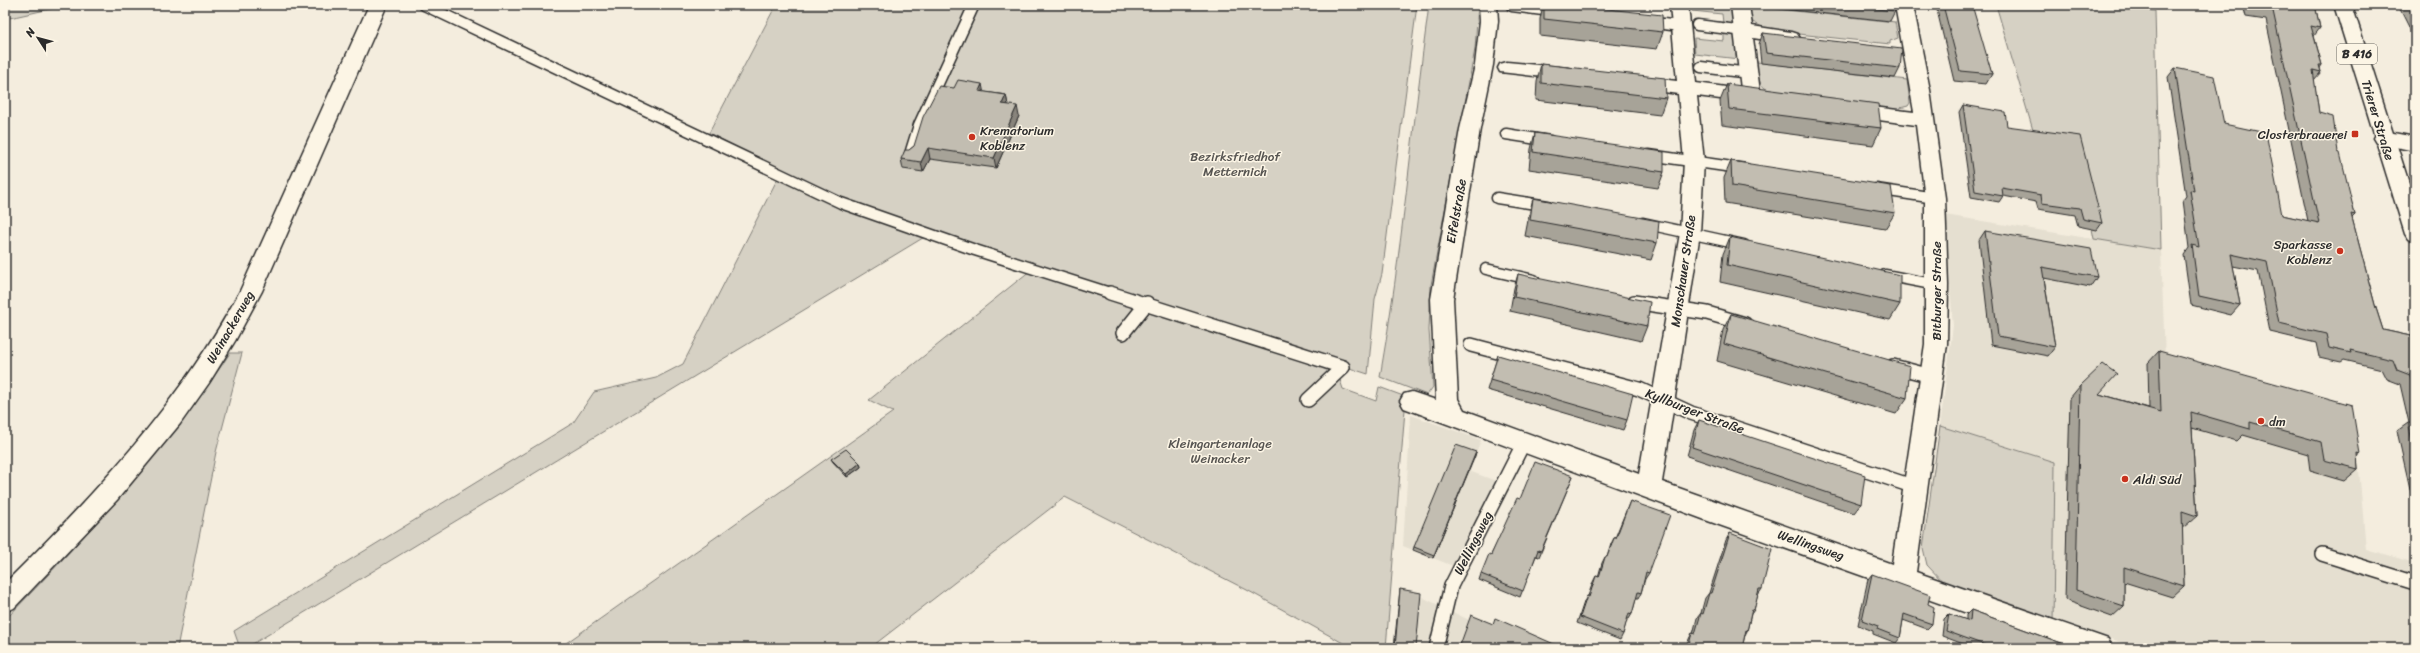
<svg xmlns="http://www.w3.org/2000/svg" width="2420" height="653" viewBox="0 0 2420 653" font-family="Sriracha,sans-serif">
<rect width="100%" height="100%" fill="#f4edde"/>
<filter id="ink" filterUnits="userSpaceOnUse"><feTurbulence type="fractalNoise" baseFrequency=".025" numOctaves="2"/><feDisplacementMap in="SourceGraphic" scale="8" xChannelSelector="R" yChannelSelector="G"/><feConvolveMatrix kernelMatrix="1 2 1 2 8 2 1 2 1" color-interpolation-filters="sRGB"/></filter>
<g filter="url(#ink)">
<!-- built -->
<path fill="#e5dfd0" d="M1945 215 2161 250 2165 360 2350 408 2359 469 2366 549 2415 563V648H2137L2053 618 2055 462 1940 426 1953 326Z
M1411 415 1481 440 1469 471 1496 481 1453 566 1403 546Z
M1400 592 1420 596 1469 620 1484 648H1394Z"/>
<!-- green -->
<path fill="#d6d1c4" stroke="#807e78" d="M5 5H68L5 19Z
M776 5H1417L1382 274 1375 299 1368 374 931 233 246 648H240L234 631 573 423 594 392 656 378 683 364 782 170 709 133Z
M1429 5H1478L1475 49 1431 285 1429 330 1433 387 1427 395 1380 377C1402 254 1412 129 1429 5Z
M1692 5H1734L1736 24 1723 23 1722 14 1692 11Z
M1996 5H2097L2155 11 2161 250 2094 239 2075 143 2035 137Z
M1750 6 1895 22 1898 38 1890 41V44L1762 30V27L1751 21Z
M1724 33 1737 34 1739 59 1695 54 1694 38 1724 41Z
M1757 62 1907 80 1910 103 1908 106 1900 108 1901 111 1769 90C1757 86 1758 74 1757 62Z
M1031 270 1180 318 1338 374 1343 389 1376 401 1379 387 1406 397 1386 648H1343V643L1247 590 1065 497 870 648H559L893 412 869 400Z
M230 353H242L216 452 177 648H5V620C86 536 166 450 230 353Z
M1940 426 2055 462 2053 624 1943 582 1927 565 1923 548Z"/>
<g fill="none" stroke-linecap="round" stroke-linejoin="round">
<defs>
<path id="lane-far1" d="M424 5 841 203 975 250 1113 294
M1512 6 1558 12
M1646 22 1680 26
M1697 25 1745 31
M1701 67 1749 73
M1506 134 1550 141
M910 154 919 125 974 5
M1649 155 1746 169
M1876 189 1935 198
M1497 198 1548 206
M1643 223 1744 245
M1486 269 1534 280
M1885 275 1937 285"/>
<path id="lane" d="M1110 293 1343 367 1308 400
M1634 302 1707 313 1745 324
M1123 333 1147 303
M1471 345 1639 389 1691 413 1915 487
M1893 366 1931 376
M2322 554 2415 583
M1436 648 1451 586 1524 442"/>
<path id="street" d="M1479 5H1497L1498 21 1493 65 1480 129 1453 299 1458 399 1464 410 1639 474 1680 233 1684 161 1678 94 1635 88 1628 86 1626 82 1628 78 1635 76 1677 81 1670 5H1688L1696 83 1741 89 1731 5H1749L1752 26 1791 32 1797 34 1800 38 1797 42 1791 44 1753 38 1760 92 1763 97 1761 101 1751 103 1697 96 1704 161 1700 233 1662 482 1892 564 1925 344V198L1916 125 1849 116 1842 115 1839 110 1842 105 1849 104 1914 112 1895 5H1913L1930 90 1945 198 1948 285 1947 344 1916 572 2108 639 2112 648H2065L1708 521 1404 408 1400 401 1404 394 1412 392 1436 400 1431 299 1460 129 1475 65 1480 21Z
M1507 62 1569 68 1576 70 1578 74 1576 78 1569 80 1500 72 1498 68 1500 64Z
M2383 131 2415 137V151L2376 143 2373 138 2376 133Z"/>
<path id="secondary" d="M369 5H387L262 291 235 341 209 383 180 424 117 500 14 608 5 612V583C95 494 180 403 240 291Z"/>
<path id="primary" d="M2334 5H2352L2415 202V242L2408 239 2405 234Z"/>
</defs>
<!-- lane-far1 casing -->
<use href="#lane-far1" stroke="#2b2b2b" stroke-width="13"/>
<!-- lane casing -->
<use href="#lane" stroke="#2b2b2b" stroke-width="16"/>
<!-- street casing -->
<use href="#street" stroke="#2b2b2b" stroke-width="3"/>
<!-- secondary casing -->
<use href="#secondary" stroke="#2b2b2b" stroke-width="3"/>
<!-- primary casing -->
<use href="#primary" stroke="#2b2b2b" stroke-width="3"/>
<!-- lane-far1 -->
<use href="#lane-far1" stroke="#fcf5e5" stroke-width="10"/>
<!-- lane -->
<use href="#lane" stroke="#fcf5e5" stroke-width="13"/>
<!-- street -->
<use href="#street" fill="#fcf5e5" fill-rule="evenodd"/>
<!-- secondary -->
<use href="#secondary" fill="#fcf5e5" fill-rule="evenodd"/>
<!-- primary -->
<use href="#primary" fill="#fcf5e5" fill-rule="evenodd"/>
</g>
<!-- wall -->
<path fill="#a7a398" stroke="#2b2b2b" d="M1543 5H1571L1663 32 1657 49 1540 36V19Z
M1755 5H1893L1895 11 1890 21 1755 6Z
M1936 5H1969L1992 74 1986 84 1954 81 1936 6Z
M2243 5H2315L2320 28 2314 36 2322 65 2320 68 2321 72 2314 80 2319 113 2338 152 2355 215 2352 218 2375 305 2383 330 2415 337V511L2397 431 2408 423H2409L2400 384 2387 379 2382 369 2344 360 2341 362 2319 357 2316 343 2270 332 2258 271 2233 266 2240 305 2231 315 2191 305 2184 255 2189 248 2183 200 2186 196 2168 77 2175 68 2224 124 2282 215 2308 221 2266 20 2246 17Z
M2398 5H2415V39Z
M1763 33 1900 68 1895 78 1761 63 1759 44Z
M1541 64 1666 98 1660 115 1536 100 1537 81Z
M1727 84 1881 128 1873 145 1722 125 1720 101Z
M984 92 1006 95 1008 105 1019 116 996 168 930 159 923 172 903 169 901 159 909 150Z
M1963 105 2007 126 2102 223 2097 230 2078 226 2075 215 2038 209 2036 202 2003 196 1999 202 1971 197 1959 112Z
M1535 133 1664 172 1658 188 1529 169 1531 149Z
M1731 161 1895 213 1885 229 1725 203 1724 178Z
M1533 198 1657 243 1651 260 1525 236 1529 215Z
M1985 231 2097 277 2090 287 2044 278 2055 347 2048 356 1991 345 1979 240Z
M1730 237 1900 304 1890 320 1720 282 1723 254Z
M1518 274 1647 326 1641 341 1510 311 1514 288Z
M1731 314 1907 398 1896 414 1717 361 1723 330Z
M2159 351 2360 454 2357 456 2358 469 2344 481 2310 471 2308 454 2243 435 2237 441 2192 428 2197 516 2184 527H2182L2184 586 2172 597 2124 582V606L2112 617 2065 600 2070 398 2080 386 2099 394 2149 408 2148 363Z
M1498 355 1627 420 1623 430 1487 390Z
M1699 420 1861 504 1854 513 1687 456 1694 430Z
M1476 452 1433 558 1413 550 1414 547Z
M831 459 860 463 861 467 847 477 833 462Z
M1573 476 1539 557 1536 556 1520 597 1479 580 1481 574 1520 499Z
M1630 501 1649 573 1645 579 1641 593 1638 599H1636L1632 614 1629 619H1627L1623 634 1620 640 1577 623 1584 602 1587 596H1588L1593 582 1596 576 1598 577 1602 563 1605 557H1607L1611 544 1614 538H1615Z
M1730 533 1762 589 1758 595 1754 610 1751 614 1747 631 1745 635 1742 648H1686L1689 639 1692 633 1693 634 1697 618 1701 613 1705 598 1709 593 1726 540Z
M1872 574 1932 624 1927 629 1903 620 1900 638 1896 643 1873 634V631L1858 625 1868 579Z
M1400 589 1416 648H1394Z
M1971 610 2075 648H1974L1942 636 1944 619 1949 614 1966 620V615Z"/>
<!-- shaded-wall -->
<path fill="#88847c" stroke="#2b2b2b" d="M982 84 984 94 979 91Z
M1006 95 1008 105 1002 104Z
M1017 106 1019 116 996 168 994 158Z
M928 148 930 159 923 172 921 162Z
M1476 452 1475 456 1433 558 1434 555Z
M860 463 861 467 847 477 846 474Z"/>
<!-- building -->
<path fill="#c2bdb1" stroke="#2b2b2b" d="M1544 5H1571L1662 15 1663 32 1544 19Z
M1839 5H1893L1895 11Z
M1943 5H1972L1992 74 1960 71Z
M2253 5H2315L2320 28 2311 26 2322 65H2319L2321 72 2313 70 2319 113 2333 117 2338 152 2340 153 2355 215 2351 214 2375 305 2383 330 2415 337V395L2410 375 2397 370 2393 360 2350 350 2351 353 2329 348 2326 334 2279 323 2267 262 2231 254 2240 305 2199 296 2192 245 2199 247 2190 190 2194 191 2175 68 2214 76 2224 124 2266 133 2282 215 2319 223 2273 11 2253 7Z
M1763 33 1902 49 1900 68 1766 53Z
M1541 64 1665 78 1666 98 1541 83Z
M958 80 982 84 979 91 1006 95 1002 104 1017 106 994 158 928 148 921 162 901 159 905 150H909L914 146 923 117 939 86 954 88Z
M1727 84 1878 104 1881 128 1729 109Z
M1963 105 2005 112 2007 126 2080 136 2102 223 2083 219 2080 208 2042 203 2041 195 2002 188 2003 196 1975 191Z
M1535 133 1664 152V172L1533 152Z
M1731 161 1891 186 1895 213 1732 186Z
M1533 198 1659 221 1657 243 1530 220Z
M1985 231 2091 249 2097 277 2042 267 2055 347 1998 336Z
M1730 237 1900 275V304L1727 265Z
M1518 274 1650 302 1647 326 1514 297Z
M1731 314 1910 366 1907 398 1724 344Z
M2159 351 2352 405 2360 454 2357 453 2358 469 2324 460 2321 442 2250 422V429L2191 412 2197 516 2182 511 2184 586 2124 567V606L2076 590 2080 386 2103 364 2117 374 2099 394 2161 412Z
M1498 355 1633 394 1627 420 1490 380Z
M1699 420 1865 475 1861 504 1692 447Z
M2408 423 2415 424V453Z
M1456 445 1476 452 1434 555 1414 547Z
M846 449 860 463 846 474 831 459Z
M1535 462 1573 476 1541 551 1538 550 1523 591 1481 574 1489 554 1491 555 1517 498 1520 499Z
M1630 501 1670 515 1649 573 1646 572 1641 593 1638 592 1632 614 1629 613 1623 634 1580 617 1587 596 1589 597 1596 576 1599 577 1605 557H1607L1614 538H1616Z
M1730 533 1772 549 1762 589H1759L1754 610 1752 609 1747 631 1746 630 1742 648H1688L1692 633 1695 634 1701 613 1703 614 1709 593H1711Z
M1872 574 1930 595 1928 604 1934 607 1932 624 1904 614 1900 638 1877 629 1878 626 1862 620Z
M1400 589 1421 593 1416 648H1395Z
M1971 610 2075 648H1993L1946 631 1949 614 1970 621Z
M1471 615 1493 624 1495 618 1563 648H1459Z"/>
</g>
<!-- markers -->
<g fill="#c8321e" stroke="#fcf5e5" stroke-width="1.5">
<rect x="2351" y="130" width="8" height="8" rx="2"/>
<circle cx="972" cy="137" r="4"/>
<circle cx="2340" cy="251" r="4"/>
<circle cx="2261" cy="421" r="4"/>
<circle cx="2125" cy="479" r="4"/>
</g>
<g text-anchor="middle" dominant-baseline="central" stroke-width="3" stroke-linejoin="round" paint-order="stroke">
<!-- shield labels -->
<rect fill="#fcf5e5" stroke="#6a6863" stroke-width="1" x="2337" y="44" width="40" height="20" rx="3"/>
<g font-size="12" font-weight="bold" fill="#2b2b2b">
<text x="2357" y="54">B 416</text>
</g>
<!-- street labels -->
<g font-size="13" fill="#2b2b2b" stroke="#fcf5e5">
<text transform="translate(2378 120) rotate(73)">Trierer Straße</text>
<text transform="translate(1456 211) rotate(-80)">Eifelstraße</text>
<text transform="translate(1683 271) rotate(-82)">Monschauer Straße</text>
<text transform="translate(1936 291) rotate(-90)">Bitburger Straße</text>
<text transform="translate(230 327) rotate(-60)">Weinackerweg</text>
<text transform="translate(1695 411) rotate(21)">Kyllburger Straße</text>
<text transform="translate(1473 543) rotate(-63)">Wellingsweg</text>
<text transform="translate(1811 545) rotate(19)">Wellingsweg</text>
</g>
<!-- poi labels -->
<g font-size="13" fill="#2b2b2b" stroke="#fcf5e5" text-anchor="start">
<text x="980" y="130">Krematorium<tspan x="980" dy="15">Koblenz</tspan></text>
<text x="2347" y="134" text-anchor="end">Closterbrauerei</text>
<text x="2332" y="244" text-anchor="end">Sparkasse<tspan x="2332" dy="15">Koblenz</tspan></text>
<text x="2269" y="421">dm</text>
<text x="2133" y="479">Aldi Süd</text>
</g>
<!-- park labels -->
<g font-size="13" fill="#565451" stroke="#fcf5e5">
<text x="1235" y="156">Bezirksfriedhof<tspan x="1235" dy="15">Metternich</tspan></text>
<text x="1220" y="443">Kleingartenanlage<tspan x="1220" dy="15">Weinacker</tspan></text>
</g>
</g>
<!-- margin -->
<rect width="2420" height="653" fill="none" stroke="#fcf5e5" stroke-width="20"/>
<rect x="10" y="10" width="2400" height="633" fill="none" stroke="#2b2b2b" stroke-width="1.5" filter="url(#ink)"/>
<!-- north arrow -->
<g transform="translate(38 38) rotate(306)" stroke="#fcf5e5" stroke-width="3" paint-order="stroke">
<path d="M0-3L7 15L0 10L-7 15Z" fill="#2b2b2b"/>
<text y="-6" font-size="11" font-weight="bold" text-anchor="middle" fill="#2b2b2b">N</text>
</g>
</svg>
